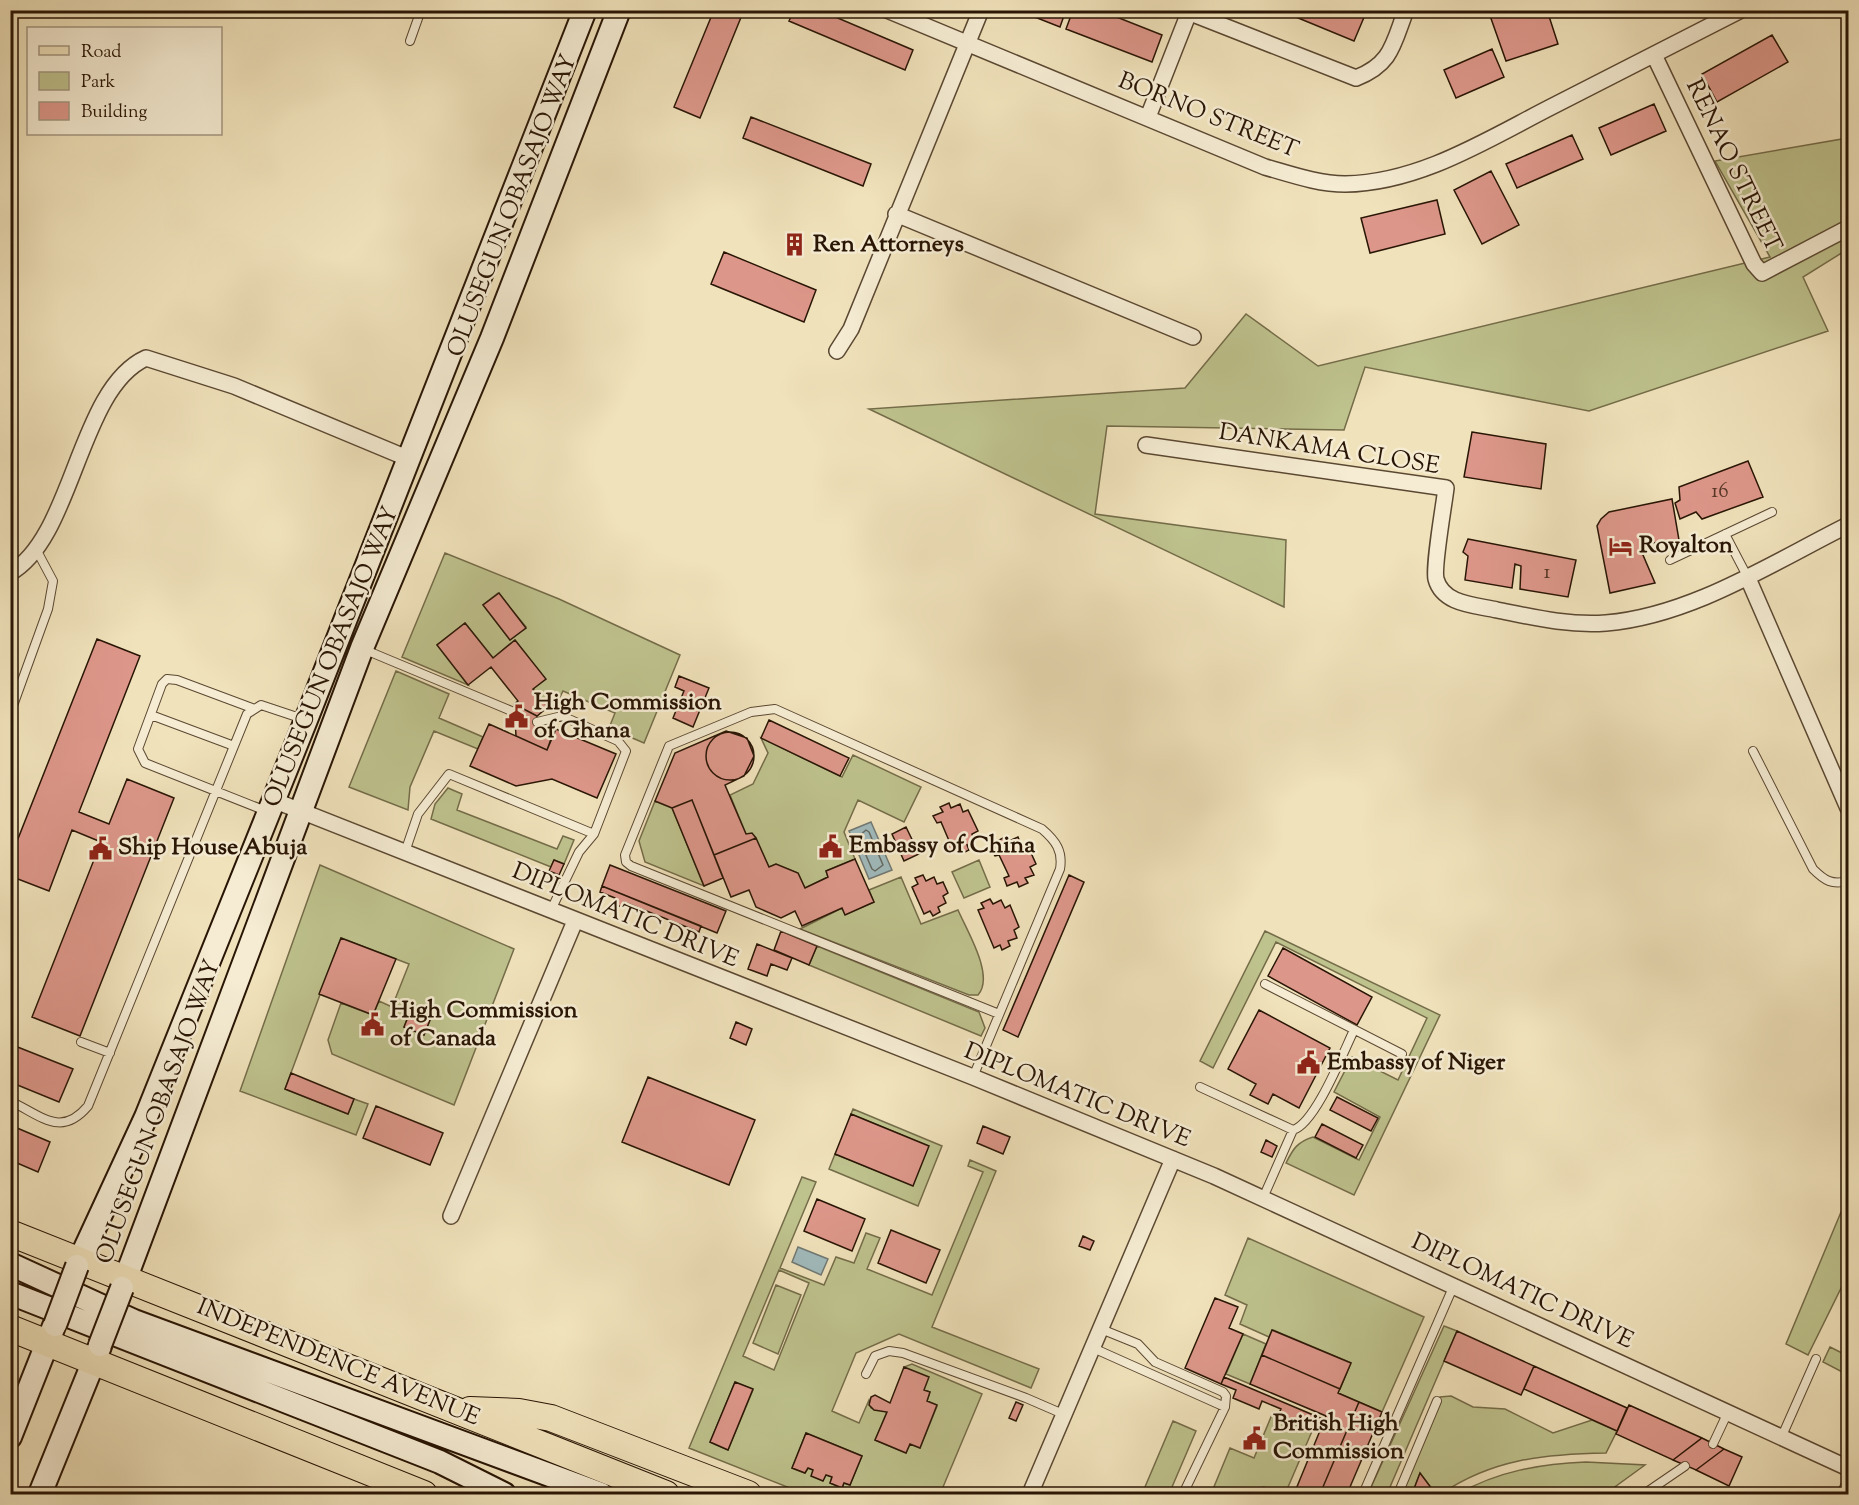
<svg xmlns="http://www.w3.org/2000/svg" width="1859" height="1505" viewBox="0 0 1859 1505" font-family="'Sorts Mill Goudy',serif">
<rect width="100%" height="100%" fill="#f0e2bb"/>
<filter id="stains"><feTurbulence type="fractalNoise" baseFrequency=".00333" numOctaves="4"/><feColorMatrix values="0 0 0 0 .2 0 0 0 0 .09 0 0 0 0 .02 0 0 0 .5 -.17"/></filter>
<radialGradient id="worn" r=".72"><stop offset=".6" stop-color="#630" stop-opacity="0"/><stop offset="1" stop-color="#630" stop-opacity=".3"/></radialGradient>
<!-- green -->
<path fill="#bec28d" stroke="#746c49" stroke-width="1.5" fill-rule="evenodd" d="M1848 138V249L1803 277 1828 331 1589 411 1365 367 1344 430 1107 426 1095 514 1286 540 1284 607 869 409 1185 388 1246 314 1318 366 1770 257 1715 161Z
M445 553 559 599 680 655 644 743 609 728 615 713 563 691 556 705 548 707 533 689 545 679 515 640 493 658 465 623 437 645 468 685 402 657ZM498 593 526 627 510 640 483 605Z
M396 671 449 694 439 718 483 737 478 749 434 731 410 787 408 810 349 787Z
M761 738 842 777 853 755 921 787 904 822 858 800 844 832 855 859 826 871 828 877 805 888 798 873 776 864 769 867 752 834H746L730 795 753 784 768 753Z
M448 788 462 794 457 810 557 849 563 836 574 840 564 864 554 860 551 867 431 819 435 804Z
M655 801 672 808 704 886 645 862 639 841Z
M979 860 990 887 964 898 952 872Z
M320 865 514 949 454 1105 332 1054 328 1040 341 1003 373 1015 379 1001 392 1007 409 964 341 938 285 1089 348 1114 354 1099 368 1104 356 1135 240 1091ZM412 1007 432 1015 424 1035 404 1027Z
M901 877 921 924 958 910C967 931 995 976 978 995H969L800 929 842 908 845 914 874 902 869 890Z
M1265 931 1440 1015 1354 1195 1286 1163C1293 1149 1297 1142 1313 1137L1359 1160 1380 1117 1334 1092 1352 1057 1398 1080 1427 1018 1276 942 1213 1068 1200 1061Z
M817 946 979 1012 985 1028 981 1036 809 965Z
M853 1109 942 1146 918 1206 829 1169 835 1154 912 1185 928 1146 851 1114Z
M970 1160 996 1171 932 1327 1039 1369 1031 1388 899 1334 856 1353 832 1411 859 1423 869 1400 871 1408 887 1412 875 1440 906 1453 910 1444 920 1448 937 1406 927 1401 930 1392 924 1390 904 1367 912 1364 982 1394 943 1487 960 1494H805L689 1448 802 1177 816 1182 780 1268 824 1285 836 1257 854 1263 866 1233 880 1238 867 1269 932 1295 983 1172 968 1166ZM779 1270 809 1283 774 1370 743 1356ZM735 1382 753 1390 728 1450 710 1442ZM806 1433 862 1456 850 1485 844 1483 842 1488 830 1483 832 1477 808 1468 805 1473 792 1468Z
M1841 1212 1848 1216V1274L1808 1355 1786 1344Z
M1248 1238 1424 1317 1382 1412 1338 1393 1351 1363 1273 1330 1269 1337 1240 1324 1247 1305 1225 1295Z
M776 1285 801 1295 778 1354 753 1343Z
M1444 1326 1457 1331 1387 1494H1368Z
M1243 1334 1266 1344 1250 1384 1226 1374Z
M1830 1347 1848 1356V1375L1823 1362Z
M1451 1396 1473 1407 1505 1409 1553 1433 1592 1420 1617 1431 1606 1453C1545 1454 1492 1459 1441 1494H1436L1420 1473 1412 1494H1399L1440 1397Z
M1273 1412 1313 1429 1285 1494 1263 1487 1260 1494H1211L1230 1448 1254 1458Z
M1173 1421 1196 1431 1169 1494H1142Z
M1586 1462 1645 1465 1605 1494H1458C1498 1471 1540 1464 1586 1462Z"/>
<!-- water -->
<path fill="#a0babc" stroke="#707873" stroke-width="1.5" d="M871 822 892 870 869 879 849 831Z
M798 1247 828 1259 821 1275 792 1262Z"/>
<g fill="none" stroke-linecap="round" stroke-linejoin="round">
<!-- shore -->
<path stroke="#646860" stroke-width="1.5" d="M866 830 869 832 883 865 875 871 872 869 858 837Z"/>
</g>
<!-- building -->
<path fill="#dd978a" stroke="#291505" stroke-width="1.5" d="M714 10H744L700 118 674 107Z
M794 10H819L913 50 905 70 789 21Z
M1017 10H1066L1060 27Z
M1073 10H1099L1162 35 1152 62 1066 29Z
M1293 10H1352L1365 15 1354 41 1291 15Z
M1488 10H1547L1558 44 1506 61Z
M1772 35 1788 62 1717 102 1702 74Z
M1492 49 1504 77 1456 98 1444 70Z
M1654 104 1666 131 1611 155 1599 128Z
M751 117 871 164 863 186 743 138Z
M1572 135 1583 159 1517 188 1506 164Z
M1491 171 1519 225 1482 244 1454 190Z
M1437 200 1445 234 1370 253 1361 218Z
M792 234 803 241 799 254 786 249Z
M724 252 816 290 804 322 711 284Z
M1472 432 1546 444 1541 489 1464 477Z
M1748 461 1763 497 1702 519 1696 512 1680 519 1675 503 1680 500 1679 487Z
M1672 499 1679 540 1643 544 1640 548 1655 583 1610 593 1597 526 1601 519 1609 512Z
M1468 539 1576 560 1568 597 1520 589 1521 566 1515 564 1512 588 1465 580 1468 556 1463 552Z
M499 593 526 628 510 640 483 605Z
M465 623 493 658 515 640 546 679 533 689 548 707 537 716 514 704 518 701 491 667 468 685 437 645Z
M97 639 140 656 79 812 109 824 127 779 174 798 80 1036 32 1017 101 842 72 830 49 891 10 876V859Z
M679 676 709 688 693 727 673 718 684 691 675 687Z
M514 704 537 716 538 733 551 739 547 750 516 736Z
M769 720 849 758 840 776 761 738Z
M489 724 547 750 556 729 616 754 597 798 552 779 516 786 470 766Z
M726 731 747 738 754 756 744 776 725 785 746 834 752 833 756 838 769 867 776 864 798 873 805 888 828 877 826 871 855 859 874 902 845 915 842 908 802 926 795 911 781 918 756 907 749 890 731 897 692 800 672 808 655 801 675 753Z
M706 756a24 24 0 1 1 48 0a24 24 0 1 1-48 0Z
M692 800 723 878 704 886 672 808Z
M949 803 951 808 960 804 963 812 968 810 978 831 972 834 975 842 967 845 969 850 961 854 958 849 949 853 945 845 950 843 941 822 937 823 933 816 943 812 940 807Z
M906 827 919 854 904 861 892 834Z
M1007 836 1009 841 1018 837 1021 845 1026 842 1036 864 1030 867 1034 875 1025 878 1028 883 1019 887 1017 882 1007 886 1004 878 1009 876 999 855 995 856 991 849 1001 845 999 840Z
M756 838 769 867 776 864 798 873 805 888 828 877 826 871 855 859 874 902 845 915 842 908 802 926 795 911 781 918 756 907 749 890 731 897 714 855Z
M554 860 564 864 559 875 549 871Z
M610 865 726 911 717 933 602 886Z
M923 875 926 881 934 877 937 884 943 882 948 893 943 896 946 903 938 907 940 912 933 916 930 911 924 914 912 887 918 884 915 878Z
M1069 875 1084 882 1018 1037 1003 1030Z
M602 886 701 926 699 932 624 902 622 907 613 904 615 898 600 892Z
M990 899 993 904 1001 900 1005 908 1010 905 1019 927 1014 930 1017 938 1008 941 1010 946 1002 950 1000 945 994 948 978 910 984 908 981 903Z
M781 931 817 946 809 965 774 950Z
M341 938 396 959 373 1015 319 994Z
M757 944 792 958 787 970 771 964 767 976 748 969Z
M1283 948 1372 997 1357 1025 1268 976Z
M412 1007 432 1015 424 1035 404 1027Z
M1259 1010 1330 1048 1299 1108 1273 1094 1268 1104 1250 1095 1256 1084 1228 1069Z
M736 1022 752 1029 746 1045 730 1038Z
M10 1044 73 1069 59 1102 10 1082Z
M291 1073 354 1099 348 1114 285 1089Z
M648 1077 755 1120 729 1185 622 1142Z
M1337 1097 1378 1118 1371 1131 1330 1110Z
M376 1106 443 1133 430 1165 363 1138Z
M851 1114 929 1146 913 1186 835 1154Z
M1322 1124 1363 1145 1356 1158 1315 1137Z
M10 1125 50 1142 38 1172 10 1160Z
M983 1126 1010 1137 1003 1154 977 1143Z
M1266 1140 1277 1146 1272 1157 1261 1152Z
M817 1199 865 1219 852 1251 804 1231Z
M891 1230 940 1250 926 1283 878 1263Z
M1083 1236 1094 1241 1090 1250 1079 1246Z
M1215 1298 1238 1307 1229 1328 1243 1334 1221 1384 1185 1368Z
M1272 1330 1351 1363 1338 1393 1382 1412 1347 1494H1294L1326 1416 1250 1384Z
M1272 1330 1351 1363 1338 1393 1382 1412 1347 1494H1294L1326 1416 1250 1384Z
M1272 1330 1351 1363 1340 1389 1262 1355Z
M1457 1331 1534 1366 1521 1395 1444 1361Z
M1534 1366 1627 1408 1617 1431 1524 1389Z
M904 1367 929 1377 924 1390 930 1392 927 1401 937 1405 920 1448 910 1444 906 1453 875 1440 887 1412 874 1410 869 1405 871 1397 875 1395 890 1403Z
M1224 1377 1325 1420 1322 1426 1308 1420 1304 1428 1277 1417 1281 1409 1262 1401 1259 1409 1233 1398 1236 1390 1221 1384Z
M735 1382 753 1389 728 1450 710 1442Z
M1016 1402 1023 1405 1016 1421 1009 1418Z
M1359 1402 1382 1412 1347 1494H1320Z
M1629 1405 1702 1438 1673 1460 1616 1434Z
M806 1433 862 1456 850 1485 844 1483 842 1488 830 1483 832 1477 826 1475 823 1481 811 1476 813 1470 808 1468 805 1473 792 1468Z
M1702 1438 1724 1449 1696 1470 1673 1460Z
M1724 1449 1742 1457 1729 1486 1696 1470Z
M1420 1473 1432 1489 1430 1494H1412Z"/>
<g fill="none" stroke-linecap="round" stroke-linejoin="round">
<defs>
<path id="service" d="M410 41 421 10
M1725 534 1747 576
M1670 560 1772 512
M363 649 514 712
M252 708 177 680 167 679 162 684 138 749 145 763 266 811
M10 714 48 609 53 581 37 551
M151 715 234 746
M537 722 562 716 618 741 626 751 594 834 579 852 551 910
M1753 751 1813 869C1825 881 1832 885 1848 881
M405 852 418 814 449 774 594 834
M1265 984 1402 1054
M81 1042 110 1053
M973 1077 1060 869C1063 851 1056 841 1042 829L775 709 751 712 669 746 625 855 626 862 631 866 999 1014
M1200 1087 1293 1130C1315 1124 1343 1053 1354 1030
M10 1101C42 1116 61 1138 88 1106L247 714 261 705 303 719
M1263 1198 1293 1130
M1101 1329 1138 1344 1155 1362 1223 1392 1226 1396 1225 1407 1183 1494
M1093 1348 1225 1407
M866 1374 875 1356 889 1351 903 1353 1026 1398 1063 1414
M1782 1436 1816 1359
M1713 1444 1728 1412
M1363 1494 1454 1285
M1398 1494 1437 1401
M1644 1494 1685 1466
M1841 1494 1848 1479"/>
<path id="minor" d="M887 10 1265 167C1290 174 1318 184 1345 184 1420 183 1488 139 1553 106 1616 74 1678 42 1741 10
M1183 10 1356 78C1392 64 1393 44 1406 10
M1654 55 1754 264 1762 273 1848 228
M1148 117 1190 10
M896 214 1193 337
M837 351 851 329 981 10
M1146 445 1446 488C1444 505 1433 567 1436 579 1443 605 1476 605 1497 610 1532 617 1569 626 1606 623 1691 616 1772 563 1848 525
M10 573C74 537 78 389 146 358L234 386 407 458
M1747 576 1848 808
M273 800 973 1077 1214 1176 1848 1468
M451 1216 575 921
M1030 1494 1173 1159"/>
<path id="secondary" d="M10 1264 134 1321 601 1494
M77 1266 146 1117 306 720 585 10
M122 1288 362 648 492 338 619 10
M10 1293 440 1462 504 1494
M10 1437 54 1326
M40 1494 100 1346"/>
<path id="primary" d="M10 1233 666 1494
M10 1328 424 1494
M470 1410 519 1412 551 1418 748 1494"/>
</defs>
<!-- service casing -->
<use href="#service" stroke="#5b4832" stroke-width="10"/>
<!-- minor casing -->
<use href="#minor" stroke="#5b4832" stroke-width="18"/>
<!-- secondary casing -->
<use href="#secondary" stroke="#291505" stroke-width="26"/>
<!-- primary casing -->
<use href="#primary" stroke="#291505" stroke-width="28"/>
<!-- service -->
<use href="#service" stroke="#f5ecd3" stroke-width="8"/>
<!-- minor -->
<use href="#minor" stroke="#f5ecd3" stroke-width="15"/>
<!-- secondary -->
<use href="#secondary" stroke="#f5ecd3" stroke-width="22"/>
<!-- primary -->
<use href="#primary" stroke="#f0e2bb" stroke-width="26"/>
<defs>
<path id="secondary-bridge" d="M55 1325 77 1266
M100 1345 122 1288"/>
</defs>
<!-- secondary-bridge casing -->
<use href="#secondary-bridge" stroke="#291505" stroke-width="26" stroke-linecap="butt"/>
<!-- secondary-bridge -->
<use href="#secondary-bridge" stroke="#f5ecd3" stroke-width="22"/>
</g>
<!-- icons -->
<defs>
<symbol id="building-bare" viewBox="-9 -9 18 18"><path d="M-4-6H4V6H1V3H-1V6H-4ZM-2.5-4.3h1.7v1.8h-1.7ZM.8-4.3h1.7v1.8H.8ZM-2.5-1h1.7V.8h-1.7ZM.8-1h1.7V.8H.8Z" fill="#8f2418" stroke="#f5ecd3" stroke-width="2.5" paint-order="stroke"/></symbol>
<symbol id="hotel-bare" viewBox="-9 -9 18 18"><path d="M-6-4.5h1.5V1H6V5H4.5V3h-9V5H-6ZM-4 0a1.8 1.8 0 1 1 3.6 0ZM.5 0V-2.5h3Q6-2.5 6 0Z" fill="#8f2418" stroke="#f5ecd3" stroke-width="2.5" paint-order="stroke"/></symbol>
<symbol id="civic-bare" viewBox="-9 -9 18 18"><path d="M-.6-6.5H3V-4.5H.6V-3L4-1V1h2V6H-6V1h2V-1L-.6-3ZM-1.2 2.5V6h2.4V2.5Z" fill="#8f2418" stroke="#f5ecd3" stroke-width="2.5" paint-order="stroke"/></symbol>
</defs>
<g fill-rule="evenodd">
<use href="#building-bare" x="778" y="228" width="33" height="33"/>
<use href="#hotel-bare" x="1604" y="530" width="33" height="33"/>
<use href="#civic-bare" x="500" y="700" width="33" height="33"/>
<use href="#civic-bare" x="814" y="830" width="33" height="33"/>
<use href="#civic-bare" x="84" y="832" width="33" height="33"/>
<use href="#civic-bare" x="356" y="1008" width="33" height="33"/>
<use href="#civic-bare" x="1292" y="1046" width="33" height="33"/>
<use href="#civic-bare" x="1238" y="1422" width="33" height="33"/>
</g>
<g text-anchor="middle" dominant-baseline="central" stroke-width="5" stroke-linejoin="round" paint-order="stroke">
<!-- number labels -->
<g font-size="21" fill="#563626">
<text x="1720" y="492">16</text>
<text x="1547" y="573">1</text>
</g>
<!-- street labels -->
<g font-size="24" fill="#291505" stroke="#f5ecd3">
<text transform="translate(1208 116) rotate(22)">BORNO STREET</text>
<text transform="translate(1733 166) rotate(64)">RENAO STREET</text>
<text transform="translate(513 206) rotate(-69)">OLUSEGUN OBASAJO WAY</text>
<text transform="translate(1329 450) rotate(9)">DANKAMA CLOSE</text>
<text transform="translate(332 657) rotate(-68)">OLUSEGUN OBASAJO WAY</text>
<text transform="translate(625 916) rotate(22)">DIPLOMATIC DRIVE</text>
<text transform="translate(1077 1096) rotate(22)">DIPLOMATIC DRIVE</text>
<text transform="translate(159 1112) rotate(-70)">OLUSEGUN OBASAJO WAY</text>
<text transform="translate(1522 1292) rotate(25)">DIPLOMATIC DRIVE</text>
<text transform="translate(338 1363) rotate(22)">INDEPENDENCE AVENUE</text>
</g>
<!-- poi labels -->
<g font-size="24" font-weight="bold" fill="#291505" stroke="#f5ecd3" text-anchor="start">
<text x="813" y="245">Ren Attorneys</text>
<text x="1639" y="546">Royalton</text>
<text x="534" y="703">High Commission<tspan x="534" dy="28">of Ghana</tspan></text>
<text x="849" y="846">Embassy of China</text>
<text x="118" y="848">Ship House Abuja</text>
<text x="390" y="1011">High Commission<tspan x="390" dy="28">of Canada</tspan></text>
<text x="1327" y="1063">Embassy of Niger</text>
<text x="1273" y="1424">British High<tspan x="1273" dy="28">Commission</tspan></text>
</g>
</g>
<!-- margin -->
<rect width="1859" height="1505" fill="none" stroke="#f0e2bb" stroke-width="36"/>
<rect x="12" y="12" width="1835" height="1481" fill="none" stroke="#291505" stroke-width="3"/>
<rect x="18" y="18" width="1823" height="1469" fill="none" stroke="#291505" stroke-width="1.5"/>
<!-- legend -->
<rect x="27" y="27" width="195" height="108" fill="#f5ecd3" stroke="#a39681" stroke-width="1.5"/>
<rect x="39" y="46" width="30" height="9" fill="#f0e2bb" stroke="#a39681" stroke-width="1.5"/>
<text x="81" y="57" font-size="18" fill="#291505">Road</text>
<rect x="39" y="72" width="30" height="18" fill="#bec28d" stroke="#a39681" stroke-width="1.5"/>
<text x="81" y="87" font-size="18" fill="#291505">Park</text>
<rect x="39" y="102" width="30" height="18" fill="#dd978a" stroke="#a39681" stroke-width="1.5"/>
<text x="81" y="117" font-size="18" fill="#291505">Building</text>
<rect width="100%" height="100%" filter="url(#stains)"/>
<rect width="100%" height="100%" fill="url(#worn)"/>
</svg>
